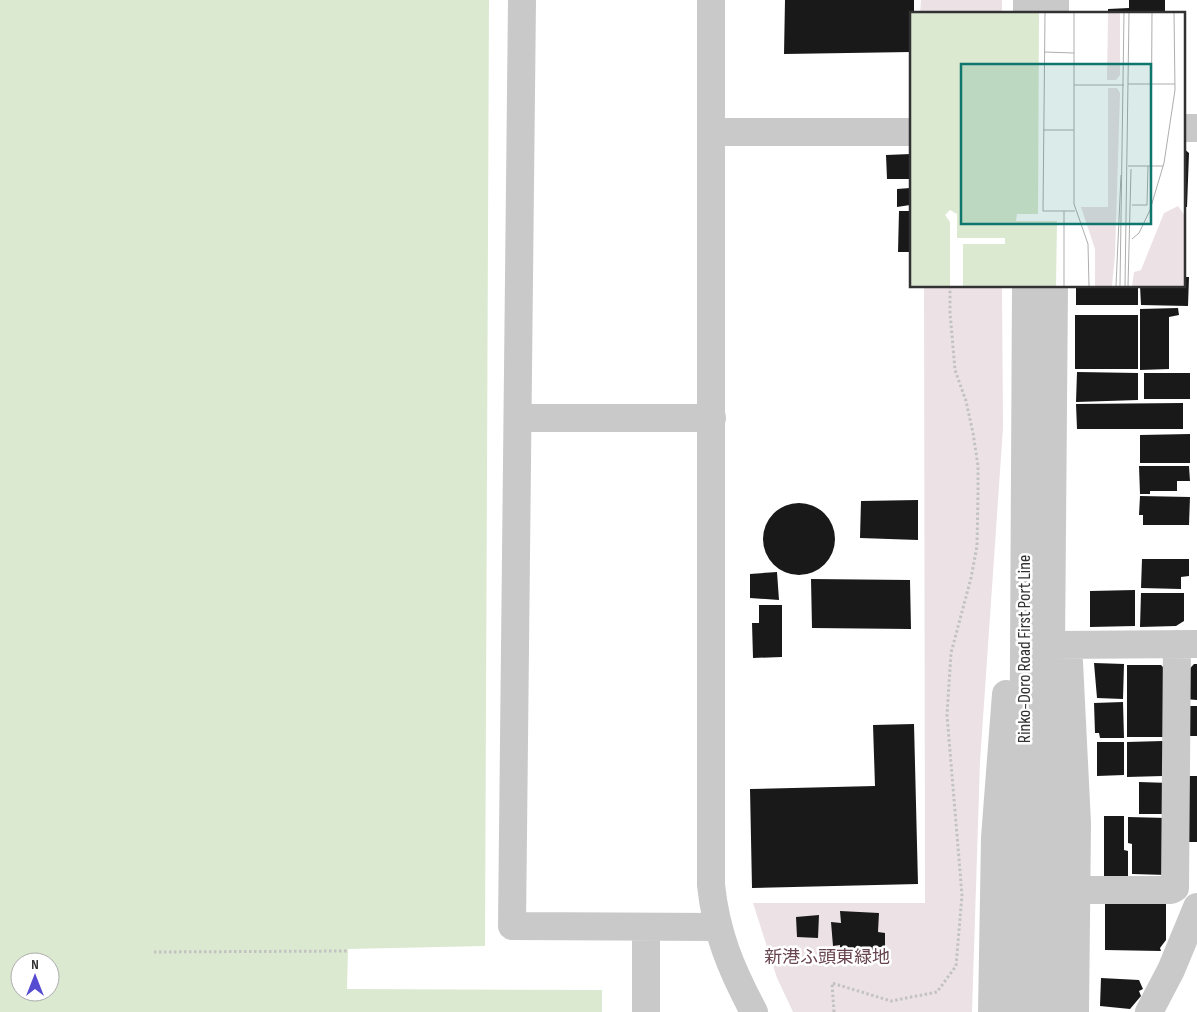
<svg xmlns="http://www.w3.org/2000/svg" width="1197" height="1012" viewBox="0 0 1197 1012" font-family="'Sofia Sans Condensed','Noto Sans JP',sans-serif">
<rect width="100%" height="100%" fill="#fff"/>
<!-- green -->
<path fill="#ece2e6" d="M921 0H1002V14H920Z
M924 286H1002L1003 428 980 762 972 1012H793L777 978 753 903H925Z"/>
<!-- water -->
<path fill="#dce9d1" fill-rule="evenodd" d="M0 0H489L485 946 348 949 347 989 602 990V1012H0ZM20 962H50V992H20Z"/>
<!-- building -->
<path fill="#191919" d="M785 0H914V14H911V52L784 54Z
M1129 0H1165V14H1108V9L1129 8Z
M1183 148 1189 153 1187 207H1183Z
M911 154V179H887L886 155Z
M910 188V205L897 207V189Z
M899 211H911V252H898Z
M1183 277H1189L1188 306 1141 305 1140 286H1183Z
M1076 286H1138V305H1076Z
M1178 308 1179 315 1169 317V369L1140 370V309Z
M1075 315H1138V369H1075Z
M1077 372 1138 373V400L1076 402Z
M1144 373H1190V399H1144Z
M1183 403V429H1077L1076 404Z
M1190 434V463H1140V435Z
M1139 466H1189L1190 481H1177V491H1150V494H1140Z
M1140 496 1190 497 1189 525H1143V515H1139Z
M918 500V540L860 538 861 501Z
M763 539a36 36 0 1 1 72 0a36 36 0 1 1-72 0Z
M1142 559H1189V576L1181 577V589L1141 588Z
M777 572 779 600 750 598V574Z
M811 579 910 580 911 629 812 628Z
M1135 590V626L1090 627V591Z
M1141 593H1184V621L1176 626 1140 627Z
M759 605H782V657L753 658 752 623H759Z
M1094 663 1124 664 1123 699 1097 698Z
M1194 664H1197V700L1185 699 1184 675Z
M1127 665H1161L1167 671 1168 737H1127Z
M1123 702 1124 738H1100L1099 733H1095L1094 703Z
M1187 706H1197V736H1188Z
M914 724 918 884 752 888 750 789 875 786 873 725Z
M1163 741V776L1127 777V742Z
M1097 742H1124V775L1097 776Z
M1184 776H1197V842H1185Z
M1139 782 1170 783 1169 814H1139Z
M1104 816H1124V850L1128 851V886H1104Z
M1128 817 1167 818V875L1132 874V844L1128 843Z
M1105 898H1166V940L1160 948 1161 951 1105 950Z
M840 911 879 913 878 932 885 933V951H840V945L833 946 831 922 841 923Z
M819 915 818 938 797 937 796 917Z
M1101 978 1139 980 1143 989 1139 991 1141 996 1130 1009 1100 1006Z"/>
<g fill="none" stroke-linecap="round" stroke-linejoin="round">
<!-- path -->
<path stroke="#c2c2c2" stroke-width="3" stroke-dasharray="2.5 2.5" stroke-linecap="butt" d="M154 952 347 951
M834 1012 832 983 891 1001 937 992 956 966 962 895 947 715 951 653 971 578 977 546 978 495V466L973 433 966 401 955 370 950 313V286"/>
<!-- minor -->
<path stroke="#c9c9c9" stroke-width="28" d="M522 0 512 926 718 927
M711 0V885C716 933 731 969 754 1012
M1027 14V0
M1055 14V0
M1183 128H1197
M711 132H911
M518 418H712
M1052 645 1197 644
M1069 662 1077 823 1075 1012
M1076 890H1171L1175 888 1177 644
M646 927V1012
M992 1012 995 838 1006 694
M1020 1012 1023 839 1026 286
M1048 1012 1054 286
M1149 1012 1171 970 1197 907"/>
</g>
<g text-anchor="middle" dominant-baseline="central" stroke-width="5" stroke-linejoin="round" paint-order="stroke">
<!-- street labels -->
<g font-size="18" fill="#323232" stroke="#fff">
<text transform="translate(1024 649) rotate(-90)">Rinko-Doro Road First Port Line</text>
</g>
<!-- park labels -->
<g font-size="18" fill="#68444f" stroke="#fff">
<text x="827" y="957">新港ふ頭東緑地</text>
</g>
</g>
<!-- overview -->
<g transform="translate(910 12)">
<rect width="275" height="275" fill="#fff"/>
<path d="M198 1H210V63L206 68H197ZM198 76H207L210 81 205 243 202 274H185V237L171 195H198ZM268 194 275 204V274H222L224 260 231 258 254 201Z" fill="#ece2e6"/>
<path d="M0 1H129L128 202H107L106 209H147L146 274H53V232H95V226H47V202L40 198 35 203 40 210V274H0Z" fill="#dce9d1"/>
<path fill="none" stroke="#adadad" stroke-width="1" d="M135 1 133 199H165M164 1V192L178 232 179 274M134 40 164 41M218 72H265M164 73H214M133 118H164M218 154H253M241 154 242 1M222 193H237L238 154M154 199V274M222 227 229 221 240 198 254 151 265 78 264 1M206 274 211 163M210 274 214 1M215 274 219 1M218 274 221 157"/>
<path fill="#0f766e" fill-opacity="0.15" stroke="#0f766e" stroke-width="2.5" d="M51 52H241V212H51Z"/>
<rect width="275" height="275" fill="none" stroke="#323232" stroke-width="2.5"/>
</g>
<!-- north arrow -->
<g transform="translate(35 977)"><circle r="24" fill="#ffffff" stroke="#adadad"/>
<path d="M0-4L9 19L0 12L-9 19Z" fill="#564cd1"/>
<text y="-8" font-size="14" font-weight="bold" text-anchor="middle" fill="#323232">N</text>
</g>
</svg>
